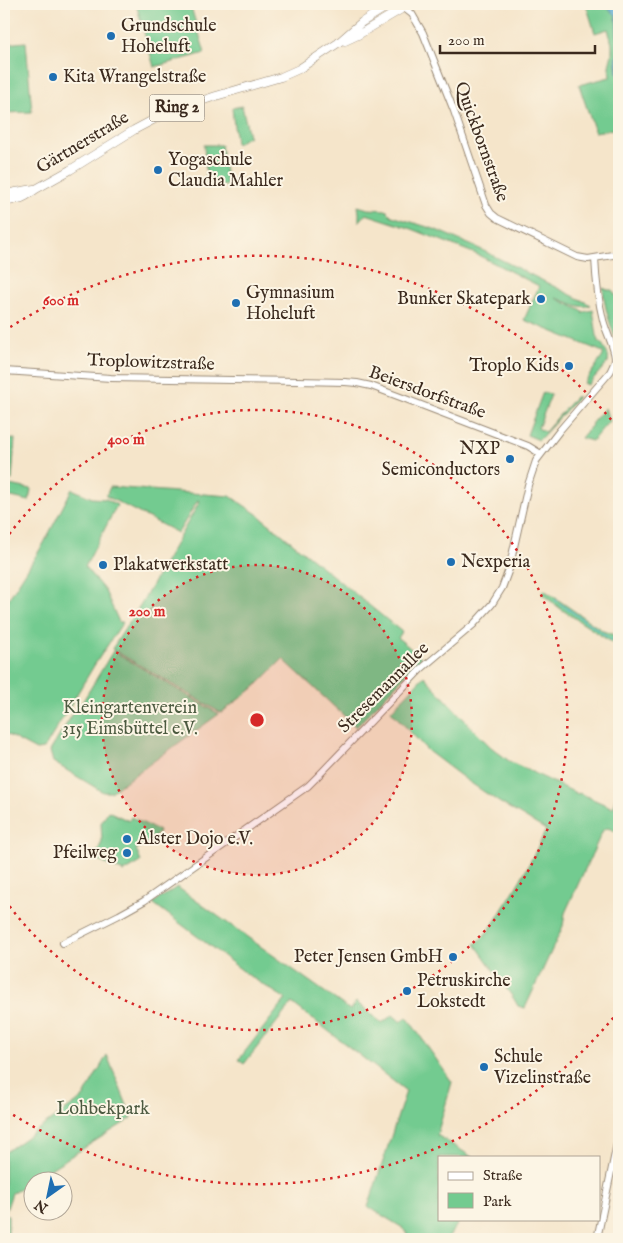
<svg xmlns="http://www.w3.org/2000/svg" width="623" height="1243" viewBox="0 0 623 1243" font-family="'IM FELL English',serif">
<rect width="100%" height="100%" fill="#fcf5e5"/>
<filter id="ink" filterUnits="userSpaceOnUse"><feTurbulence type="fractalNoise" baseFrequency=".02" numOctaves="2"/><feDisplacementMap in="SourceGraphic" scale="10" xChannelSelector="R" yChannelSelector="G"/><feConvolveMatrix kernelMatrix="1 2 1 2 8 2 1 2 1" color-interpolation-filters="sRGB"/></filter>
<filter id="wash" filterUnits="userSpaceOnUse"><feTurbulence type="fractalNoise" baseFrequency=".0096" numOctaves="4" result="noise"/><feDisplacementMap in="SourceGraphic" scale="20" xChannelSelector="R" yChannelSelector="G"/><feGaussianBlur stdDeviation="1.12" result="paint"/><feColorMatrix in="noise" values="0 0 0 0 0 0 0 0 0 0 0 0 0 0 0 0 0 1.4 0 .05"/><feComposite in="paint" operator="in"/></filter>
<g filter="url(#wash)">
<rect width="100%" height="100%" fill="#f5e5ca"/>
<!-- green -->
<path fill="#73cb90" stroke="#577a57" d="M136 4H190L205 53 154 67Z
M586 4H619V128L595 132 579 85 610 77 609 66 612 54V44L608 29 595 33Z
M26 42 32 112 4 113V44Z
M242 106 249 136 236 144 232 108Z
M204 145H221L227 185 207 188Z
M358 206 368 209 386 210 392 216 434 229 480 249 591 305C580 310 567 301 556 298L582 311 583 314 584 312 593 310 598 342H601C604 348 610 355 608 362L588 385 584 383 603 356V352L524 320 539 286 476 254 412 229 366 214 359 222V213Z
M603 288 608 290H612L619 300V349C612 329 604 309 603 288Z
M543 392 551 395 538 428 545 432 575 397H578L539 440 527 435Z
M605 408 609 421 592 441 581 438 592 425 591 424Z
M15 439 12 480 4 479V440Z
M9 485 31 489 29 501 7 496Z
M110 487 230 496 257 514 402 632 398 638 422 658 356 727 283 659 256 686 221 713 112 649 144 599 200 501 198 500 178 533 106 496Z
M72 489 92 498 106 499 117 505 85 567 105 591 119 622H123L95 664 44 749 36 750 4 733V606L44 543Z
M544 590 603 631 617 636 619 629V645L617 646 561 609 542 594Z
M113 651 219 714 111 792H103L53 762 50 751 77 707 83 701Z
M424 676 473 729 491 747 509 761 578 794 579 793 613 808 619 781V833L608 828 603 830 565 913 563 926 525 1008 518 1006 514 999 475 944C488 934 494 923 503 908 520 883 533 857 546 830L499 802 465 779 428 751 391 711Z
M108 811 129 821 131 817 159 831C154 841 145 845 136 849L141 862 124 872 94 859 102 842 101 823Z
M177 887 350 1010 356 1002 382 1023 393 1015 401 1022 407 1017 452 1082 437 1135 472 1157H439V1219H461L447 1239H408L406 1231 403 1228 370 1208 368 1207 406 1091 292 1003 244 1064 238 1059 240 1058 286 999 251 977 153 903Z
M107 1055 132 1118 12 1193 5 1214 8 1215V1234L9 1239H4V1153L83 1098Z"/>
<!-- water -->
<path fill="#5dadd7" stroke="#4c6c7a" d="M605 4H619V75L617 73 616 63 618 49 616 16Z"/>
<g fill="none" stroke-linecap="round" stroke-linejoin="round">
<!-- stream -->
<path stroke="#5dadd7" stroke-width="1" d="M619 464 617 467 619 469
M555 600 612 640
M617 680 619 678"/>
</g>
</g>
<g filter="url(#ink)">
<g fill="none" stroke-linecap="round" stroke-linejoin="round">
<defs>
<path id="tertiary" d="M399 4 412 14 423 33 454 111 486 205 491 213 497 218 577 257 588 259 619 254
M4 371 111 378 298 381 345 382 357 383 371 386 403 398 489 431 528 446 541 454
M63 943 119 915 144 901 308 786 322 772 421 669 473 625 492 604 502 588 509 569 528 485 536 461 560 430 610 372C612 368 615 363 615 358 614 346 606 332 603 320 598 300 596 279 595 258
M597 1239 619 1134"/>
<path id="primary" d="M345 41 358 35 410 4
M4 194 34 189
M4 202 22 198 26 196 36 189 70 170 134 130 168 112 216 96 281 77 299 69 338 43 362 22 391 4"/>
</defs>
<!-- tertiary casing -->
<use href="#tertiary" stroke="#988874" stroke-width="8"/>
<!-- primary casing -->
<use href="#primary" stroke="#988874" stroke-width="9"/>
<!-- tertiary -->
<use href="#tertiary" stroke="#fff" stroke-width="6"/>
<!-- primary -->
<use href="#primary" stroke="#fff" stroke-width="8"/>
</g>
</g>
<!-- distance rings -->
<circle cx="257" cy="720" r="155" fill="#d62828" fill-opacity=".12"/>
<g fill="none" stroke="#d62828" stroke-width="2.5" stroke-dasharray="2.5 5">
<circle cx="257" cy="720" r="155"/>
<path d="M5 540A310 310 0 1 1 5 900"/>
<path d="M618 1012A464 464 0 0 1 4 1109M4 331A464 464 0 0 1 618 428"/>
</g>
<!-- markers -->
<g fill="#1f6fb2" stroke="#fcf5e5" stroke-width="2">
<circle cx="111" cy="36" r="5"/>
<circle cx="53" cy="77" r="5"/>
<circle cx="158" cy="170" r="5"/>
<circle cx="541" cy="299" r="5"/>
<circle cx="236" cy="303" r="5"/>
<circle cx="569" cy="366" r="5"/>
<circle cx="510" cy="459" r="5"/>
<circle cx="451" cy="562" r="5"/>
<circle cx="103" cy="565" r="5"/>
<circle cx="127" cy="839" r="5"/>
<circle cx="127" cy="853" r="5"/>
<circle cx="453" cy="957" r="5"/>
<circle cx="407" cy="991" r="5"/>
<circle cx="484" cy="1067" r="5"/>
</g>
<g text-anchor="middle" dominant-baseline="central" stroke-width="4" stroke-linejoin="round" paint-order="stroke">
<!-- shield labels -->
<rect fill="#fcf5e5" stroke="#75675a" stroke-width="1" x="149.5" y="94.5" width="55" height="27" rx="4"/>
<g font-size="16" font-weight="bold" fill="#3b2a1e">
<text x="177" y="108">Ring 2</text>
</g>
<!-- poi labels -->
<g font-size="18" fill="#3b2a1e" stroke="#fcf5e5" text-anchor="start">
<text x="121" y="26">Grundschule<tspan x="121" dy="21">Hoheluft</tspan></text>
<text x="63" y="77">Kita Wrangelstraße</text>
<text x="168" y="160">Yogaschule<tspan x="168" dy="21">Claudia Mahler</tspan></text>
<text x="246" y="293">Gymnasium<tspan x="246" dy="21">Hoheluft</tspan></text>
<text x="531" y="299" text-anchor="end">Bunker Skatepark</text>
<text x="559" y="366" text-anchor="end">Troplo Kids</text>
<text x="500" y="449" text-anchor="end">NXP<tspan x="500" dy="21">Semiconductors</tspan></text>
<text x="461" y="562">Nexperia</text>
<text x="113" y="565">Plakatwerkstatt</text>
<text x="137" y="839">Alster Dojo e.V.</text>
<text x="117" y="853" text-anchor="end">Pfeilweg</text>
<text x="443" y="957" text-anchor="end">Peter Jensen GmbH</text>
<text x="417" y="981">Petruskirche<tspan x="417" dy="21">Lokstedt</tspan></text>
<text x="494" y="1057">Schule<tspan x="494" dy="21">Vizelinstraße</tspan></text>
</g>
<!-- street labels -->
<g font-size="18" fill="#3b2a1e" stroke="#fcf5e5">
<text transform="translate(481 142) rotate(70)">Quickbornstraße</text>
<text transform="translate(83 143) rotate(-31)">Gärtnerstraße</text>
<text transform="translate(151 363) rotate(2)">Troplowitzstraße</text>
<text transform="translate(427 393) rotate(20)">Beiersdorfstraße</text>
<text transform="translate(384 688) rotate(-45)">Stresemannallee</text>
</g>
<!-- park labels -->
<g font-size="18" fill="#4c5a40" stroke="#fcf5e5">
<text x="130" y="708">Kleingartenverein<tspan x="130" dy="21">315 Eimsbüttel e.V.</tspan></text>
<text x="103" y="1109">Lohbekpark</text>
</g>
</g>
<circle cx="257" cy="720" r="8" fill="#d62828" stroke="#fcf5e5" stroke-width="2.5"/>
<g font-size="15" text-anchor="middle" font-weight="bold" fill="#d62828" stroke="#fcf5e5" stroke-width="4" stroke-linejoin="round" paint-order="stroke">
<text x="61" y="305">600 m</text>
<text x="126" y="444">400 m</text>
<text x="147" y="616">200 m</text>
</g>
<!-- margin -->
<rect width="623" height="1243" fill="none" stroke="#fcf5e5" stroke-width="20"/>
<!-- legend -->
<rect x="438" y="1156" width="162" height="65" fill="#fcf5e5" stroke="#afa495"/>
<rect x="448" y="1172" width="25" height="8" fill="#ffffff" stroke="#afa495"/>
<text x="483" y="1180" font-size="15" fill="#3b2a1e">Straße</text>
<rect x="448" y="1193" width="25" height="15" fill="#73cb90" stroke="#afa495"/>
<text x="483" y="1206" font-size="15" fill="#3b2a1e">Park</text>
<!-- north arrow -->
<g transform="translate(48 1196) rotate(213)"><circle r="24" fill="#fcf5e5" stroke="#afa495"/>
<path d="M0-4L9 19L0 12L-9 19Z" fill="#1f6fb2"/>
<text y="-8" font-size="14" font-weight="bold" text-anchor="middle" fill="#3b2a1e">N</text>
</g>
<!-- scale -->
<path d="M440 45v8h155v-8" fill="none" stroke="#3b2a1e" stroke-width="2.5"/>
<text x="448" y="45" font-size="15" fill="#3b2a1e" stroke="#fcf5e5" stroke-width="4" paint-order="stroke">200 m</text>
</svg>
